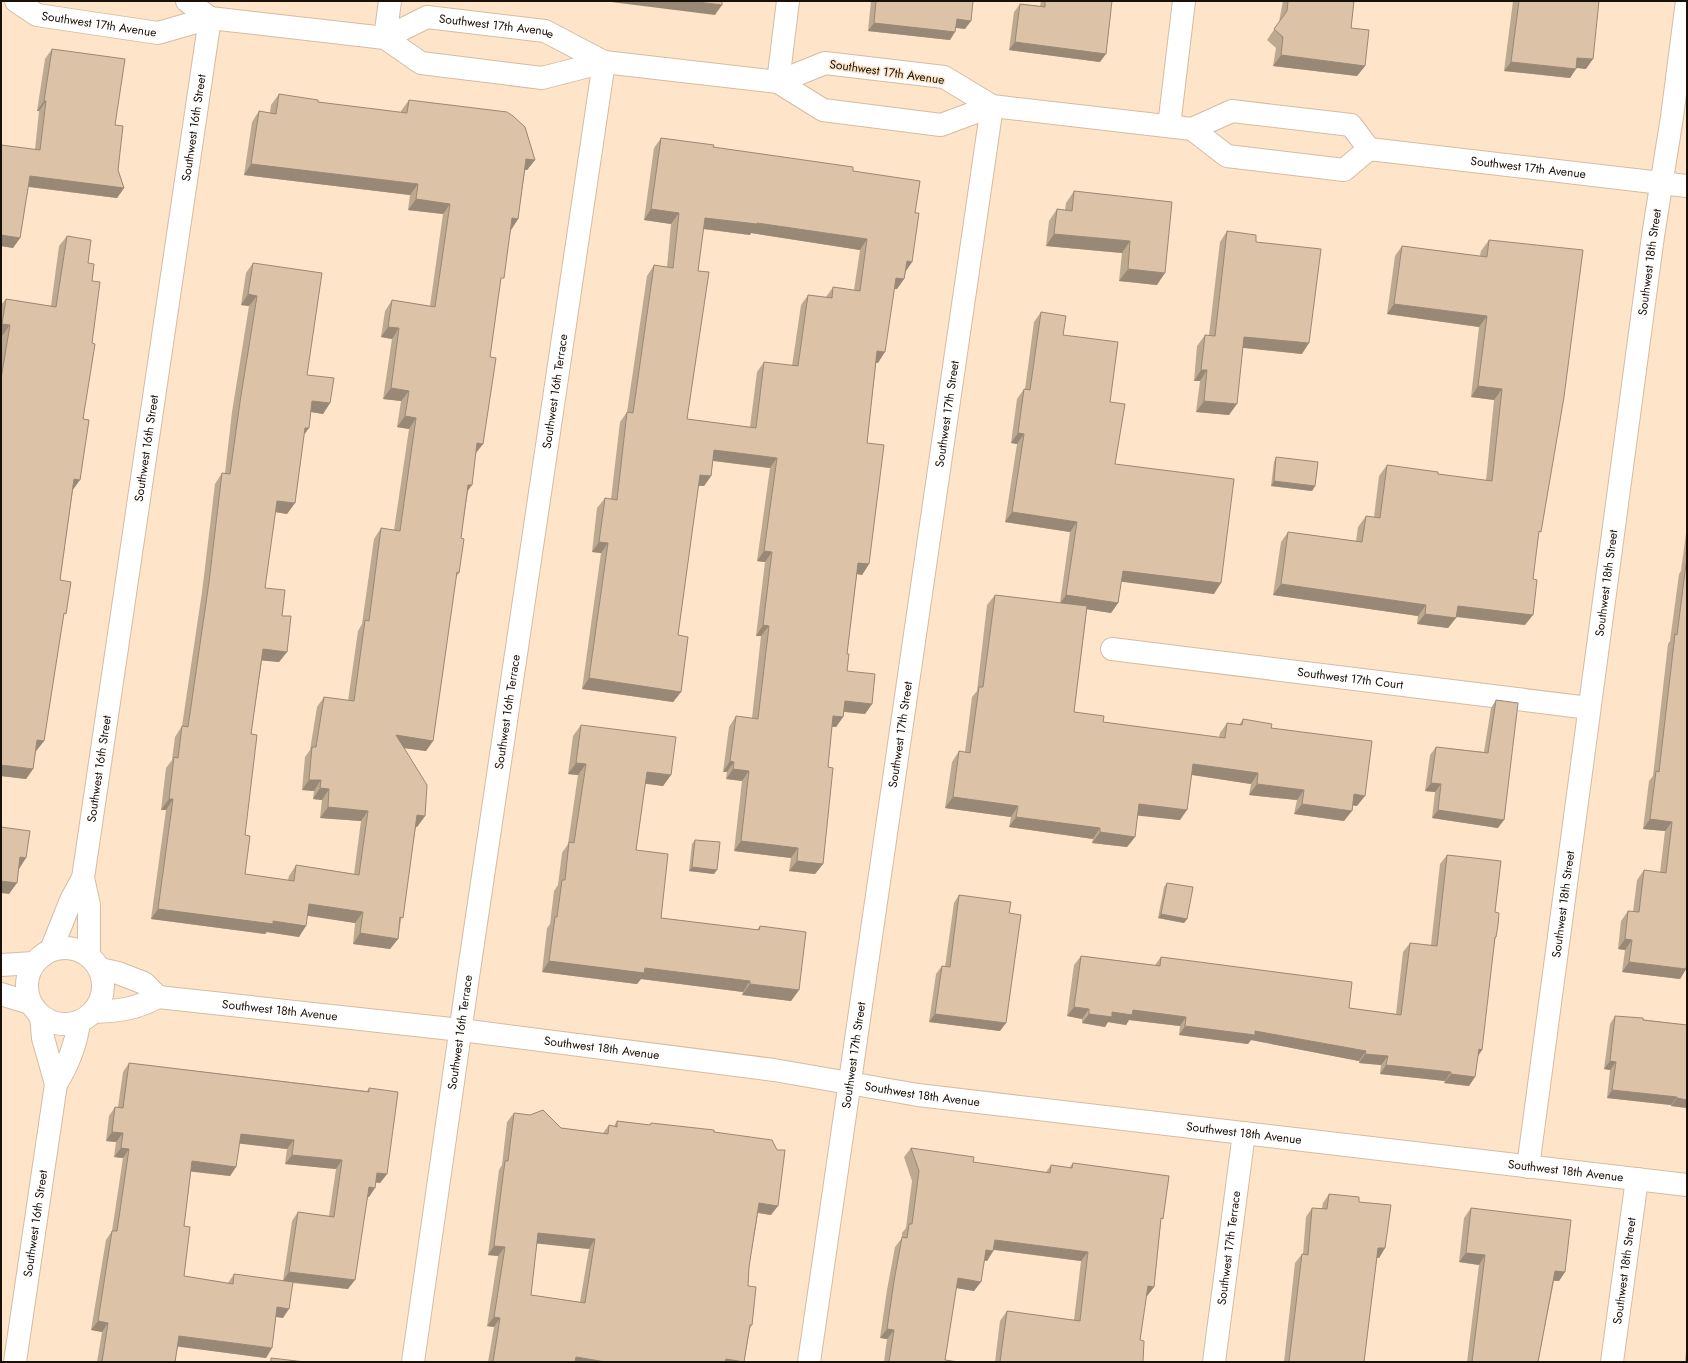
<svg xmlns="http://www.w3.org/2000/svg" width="1688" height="1363" viewBox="0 0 1688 1363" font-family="Jost,sans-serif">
<rect width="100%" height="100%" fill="#fee4c9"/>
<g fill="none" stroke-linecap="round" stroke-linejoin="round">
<defs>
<g id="minor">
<path d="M385 38 390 1"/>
<path d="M778 82 788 1"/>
<path d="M1169 126 1184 1"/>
<path id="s1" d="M1112 649 1589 708"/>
<circle cx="65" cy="986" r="38"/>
<path d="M51 950 71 900 83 878"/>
<path id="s2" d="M89 956V905L83 878 210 18"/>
<path d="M1 965 34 963"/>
<path d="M100 969 118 973 144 983 158 997"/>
<path d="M1 994 30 1003"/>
<path id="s3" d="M94 1012C119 1011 136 1009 158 997L461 1030 774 1070 918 1095 1687 1185"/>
<path d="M41 1016 43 1038 56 1084"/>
<path id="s4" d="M1528 1167 1653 236 1672 117 1687 1"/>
<path id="s5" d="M15 1362 56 1084C68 1065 76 1045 79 1022"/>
<path id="s6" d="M413 1362 468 977 604 62"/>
<path id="s7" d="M809 1362 992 106"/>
<path id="s8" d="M1214 1362 1244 1133"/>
<path id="s9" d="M1612 1362 1637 1179"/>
</g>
<g id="major">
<path id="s10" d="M16 1 37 15 158 33 210 18 385 38 421 63 542 78 604 62 778 82 823 110 941 125 992 106"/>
<path d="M187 1 210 18"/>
<path id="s11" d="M385 38 427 17 545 31 604 62"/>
<path d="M778 82 825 63 944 77 992 106 1192 129 1232 111 1351 125 1369 149"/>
<path id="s12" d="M1192 129 1227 156 1344 170 1369 149 1687 186"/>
</g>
</defs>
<!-- minor casing -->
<use href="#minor" stroke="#d5bca2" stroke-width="24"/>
<!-- major casing -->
<use href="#major" stroke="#d5bca2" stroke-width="24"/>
<!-- minor -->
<use href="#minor" stroke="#fff" stroke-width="22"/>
<!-- major -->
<use href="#major" stroke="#fff" stroke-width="22"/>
</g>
<!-- wall -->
<path fill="#bda890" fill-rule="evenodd" d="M871 1H973L965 29 956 28 950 40 868 31Z
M1041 1H1112L1100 62 1009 50 1014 12 1020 4 1040 6Z
M1283 1H1354L1351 28 1365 66 1357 76 1273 66 1276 48 1267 40 1279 22Z
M1513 1H1599L1586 69 1576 68 1570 78 1504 71Z
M52 49 115 125 118 170 124 188 117 198 28 187 20 238 13 248 1 246V145L35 150 39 111H37L45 59Z
M279 94 318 102 401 113V111L409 100 535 160 527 170H525L518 219 511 230 500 283 490 357 483 444 476 453 468 491 461 538 459 573 456 577 433 741 426 751 404 748 425 816 417 827 416 826 398 939 390 949 353 944 355 923 308 915 299 937 267 932 265 934 151 919 166 810H161L166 768 172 760 175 737 182 726 202 592 215 484 222 473H225L232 412 249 306 241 305 246 273 253 263 307 375 330 403 323 414 311 412 304 435 295 503 287 514 275 512 265 588 282 616 287 652 279 662 262 660 251 734 245 835V874L288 880 289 876 296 865 354 874 361 821 320 818 322 800 313 799 314 791 302 790 305 757 310 750 317 707 324 697 348 701 358 631 362 624 374 539 381 528 394 530 409 429 397 427 401 401 383 399 392 339 381 337 385 311 392 300 430 306 443 214 408 210 410 195 244 175 252 122 259 111 270 113 271 105Z
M661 138 853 171 915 213 912 262 906 271 904 279 897 289H894L878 363 876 362 867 443 869 564 862 575 857 574 847 654V671L872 704 865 714 844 712 843 717 836 727H832L828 767 823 864 815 874 789 871 791 858 734 851 742 781 726 779 727 772H723L729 727 736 716 752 718 761 636H756L765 562 757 561 770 468 713 461 711 476 704 486H698L678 635 681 692 673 702 582 689 601 553 592 552 597 508 605 498 611 499 620 422 627 412 647 276 654 265 667 267 671 224 644 220 654 148ZM703 229 750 235 751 233 860 250 854 290 833 287 826 297 808 295 801 305 792 366 764 362 757 372 750 427 687 419 698 271Z
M1074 191 1172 202 1157 285 1119 281 1122 253 1046 246 1049 221 1057 209 1065 210 1066 203Z
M1227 231 1256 242 1302 354 1243 348 1229 415 1196 412 1200 381H1194L1197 346 1205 335H1209L1220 242Z
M67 236 88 263 92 281V343L83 419 60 580 63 618 44 741 36 751 33 769 26 779 1 776V343L2 336 1 335V305L6 299 51 306 59 246Z
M1489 240 1538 536 1525 625 1456 617 1448 628 1417 624 1418 616 1273 595 1281 542 1288 532 1356 541 1358 527 1366 516 1374 517 1379 476 1387 465 1438 474 1486 481 1494 400 1471 397 1479 327 1387 314 1395 256 1402 246 1480 256 1481 251Z
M1041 312 1063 335 1110 402 1115 464 1214 594 1121 581 1118 603 1111 613 1087 609 1074 712 1103 722 1219 738 1220 733 1227 723 1239 725 1243 719 1271 728 1357 806 1352 805 1344 821 1294 814 1297 800 1249 795 1251 784 1192 775 1180 820 1137 815 1135 837 1127 847 1092 843 1093 839 1009 827 1011 817 945 808 952 762 959 751 965 752 972 697 977 691 987 605 995 595 1060 603 1070 532 1005 522 1017 444 1011 443 1017 399 1024 389H1025L1034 322Z
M1276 457 1315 486 1312 491 1271 486 1274 462Z
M1687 526V969H1686L1680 979 1622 972 1625 950 1618 949 1621 921 1628 911 1633 912 1637 880 1644 870 1660 873 1665 831 1643 829 1649 781 1653 776 1668 644 1670 641 1679 574 1681 571Z
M1496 700 1498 828 1432 818 1435 792 1425 791 1430 755 1436 747 1484 752 1491 708Z
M581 725 671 775 663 786 645 783 636 850 661 918 757 930 760 926 799 990 791 1001 742 995 743 992 641 979 637 984 542 972 547 928 550 924 554 891 558 885 562 853 568 844 578 775 568 774 573 736Z
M695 840 714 874 689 871 692 844Z
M1447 855 1495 912 1496 937 1495 940 1478 1055 1469 1086 1444 1083 1445 1081 1380 1074 1381 1065 1359 1063V1061L1251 1040 1248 1044 1179 1035 1180 1026 1129 1020 1126 1025 1108 1022 1105 1027 1082 1023V1019L1067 1016 1074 965 1081 956 1155 965 1161 957 1349 1008 1396 1014 1403 952 1410 943 1431 945 1440 864Z
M1167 883 1187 919 1184 923 1158 918 1164 887Z
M959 895 1009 913 1000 1031 929 1022 936 974 942 966 945 967 954 903Z
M1615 1016 1687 1025V1108L1671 1106V1105L1607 1098 1610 1070 1604 1069 1610 1024Z
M129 1063 367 1091 369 1088 387 1174 380 1183 376 1182 369 1197 368 1196 348 1289 292 1283 283 1318 276 1317 272 1348 266 1358 178 1346 175 1362H97L102 1332 91 1330 106 1240 112 1231 123 1158 114 1157 116 1142 106 1141 109 1116 115 1107H118L123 1072ZM239 1143 287 1149 285 1164 336 1169 329 1216 298 1212 292 1221 283 1281 234 1274 228 1283 184 1276V1226L191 1171 230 1176 236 1167Z
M514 1113 561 1128 603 1133 609 1125 614 1126 617 1121 649 1125 651 1123 714 1132 771 1215 758 1213 749 1267 748 1286 752 1325 750 1328 744 1362H488L494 1327 487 1326 498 1256 488 1255 499 1170 502 1165 507 1122ZM537 1243 589 1249 580 1302 531 1295Z
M911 1148 973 1162 1046 1172 1051 1165 1069 1168 1073 1163 1161 1222 1154 1287 1147 1296H1146L1140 1340 1143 1362H995L1000 1321 1007 1311 1074 1320 1081 1261 994 1250 987 1261 984 1260 974 1291 956 1288 945 1360 959 1362H884L887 1339 880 1338 887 1290 895 1247 902 1238V1233L906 1228 912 1181 904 1157Z
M1329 1194 1359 1202 1385 1248 1379 1258 1377 1257 1364 1362H1284L1295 1263 1302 1254H1303L1306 1217 1312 1208H1322L1323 1203Z
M1471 1208 1565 1272 1559 1281H1554L1538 1362H1467L1479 1265 1459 1262 1464 1218Z
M1687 1341V1362H1685Z"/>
<!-- shaded-wall -->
<path fill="#9a8876" d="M603 1H690L722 5 715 15Z
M957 19 971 21 965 29 951 27Z
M874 23 955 32 950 40 868 31Z
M1015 42 1106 54 1100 62 1009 50Z
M1281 55 1365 66 1357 76 1273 66Z
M1577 58 1593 59 1586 69 1571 67Z
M1511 62 1576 69 1570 78 1504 71Z
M44 101H46L39 111H37Z
M526 159 535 160 527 170 519 169Z
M251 164 418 184 410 195 244 175Z
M30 176 124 188 117 198 23 186Z
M416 199 450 204 443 214 408 210Z
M651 209 679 213 671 224 644 220Z
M512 218 518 219 511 230Z
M705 218 757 223 867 239 860 250 751 233 750 235 697 228Z
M1054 234 1130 241 1122 253 1046 246Z
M1 235 20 238 13 248 1 246Z
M907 261 912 262 905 272Z
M1128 269 1165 273 1157 285 1119 281Z
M896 278 904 279 897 289 889 288Z
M248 294 257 296 249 306 241 305Z
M1394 304 1487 316 1479 327 1387 314Z
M2 324 10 325 2 336 1 335V326Z
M388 327 399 328 392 339 381 337Z
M1244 337 1309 343 1302 354 1237 347Z
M877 351 885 352 878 363 870 362Z
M1201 370H1207L1200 381H1194Z
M1478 386 1502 389 1494 400 1471 397Z
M391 388 409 391 401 401 383 399Z
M312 401 330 403 323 414 305 411Z
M1204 401 1237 404 1229 415 1196 412Z
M405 416 416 418 409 429 397 427Z
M305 428H309L301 439Z
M1018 433 1024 434 1017 444 1011 443Z
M477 443 483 444 475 454Z
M714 450 777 458 770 468 707 460Z
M700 475 711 476 704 486 693 485Z
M74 479 80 480 72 491Z
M1274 481 1315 486 1312 491 1271 486Z
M468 485H472L464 496Z
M277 501 295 503 287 514 269 511Z
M1012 512 1077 522 1070 532 1005 522Z
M599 542 608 543 601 553 592 552Z
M764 551 772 552 765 562 757 561Z
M858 563 869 564 862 575 851 573Z
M1123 571 1221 583 1214 594 1116 581Z
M1281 584 1426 605 1418 616 1273 595Z
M1066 595 1118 603 1111 613 1059 605Z
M1458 606 1533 615 1525 625 1450 616Z
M1425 614 1456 618 1448 628 1417 624Z
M763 625 769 626 761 636H756Z
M263 649 287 652 279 662 256 660Z
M589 678 681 692 673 702 582 689Z
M845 701 872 704 865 714 838 711Z
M833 716 843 717 836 727 826 726Z
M396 735 433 741 426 751 388 746Z
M37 740 44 741 36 751H30Z
M730 761 734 762 727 772H723Z
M576 763 586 764 578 775 568 774Z
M1193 764 1258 773 1251 784 1186 774Z
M1 765 33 769 26 779 1 776Z
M733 769 749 771 742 781 726 779Z
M647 772 671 775 663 786 639 783Z
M309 780H321L314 791 302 790Z
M1431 783 1441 784 1435 792 1425 791Z
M1257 784 1304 790 1297 800 1249 795Z
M320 788 329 789 322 800 313 799Z
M1354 794 1365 796 1357 806 1346 804Z
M953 797 1018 806 1011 817 945 808Z
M169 799H173L166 810H161Z
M1139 804 1187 810 1180 820 1132 815Z
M1302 804 1352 811 1344 821 1294 814Z
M328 807 368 811 361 821 320 818Z
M1438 810 1504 820 1498 828 1432 818Z
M417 815 425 816 417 827 410 826Z
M1016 817 1100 828 1093 839 1009 827Z
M1650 819 1672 822 1665 831 1643 829Z
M1100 832 1135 837 1127 847 1092 843Z
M741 841 798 848 791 858 734 851Z
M20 857 26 858 19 869 12 868Z
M797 861 823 864 815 874 789 871Z
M692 867 717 870 714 874 689 871Z
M1 881 17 883 9 894 1 893Z
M309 904 363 912 355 923 302 915Z
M158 909 273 921 306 926 299 937 267 932 265 934 151 919Z
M1161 914 1187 919 1184 923 1158 918Z
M360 933 398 939 390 949 353 944Z
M1625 939 1632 940 1625 950 1618 949Z
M549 961 645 968 750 981 743 992 641 979 637 984 542 972Z
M1629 962 1686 969 1680 979 1622 972Z
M750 984 799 990 791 1001 742 995Z
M1074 1007 1089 1009 1082 1019 1067 1016Z
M1133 1010 1186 1017 1180 1026 1129 1020 1126 1025 1108 1022 1105 1027 1082 1023 1089 1014 1112 1012Z
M935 1014 1006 1023 1000 1031 929 1022Z
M1185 1026 1255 1031 1366 1051 1359 1061 1251 1040 1248 1044 1179 1035Z
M1479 1049 1482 1050 1476 1059Z
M1365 1054 1388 1056 1381 1065 1359 1063Z
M1610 1061 1616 1062 1610 1070 1604 1069Z
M1386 1065 1451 1072 1445 1081 1380 1074Z
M1451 1074 1475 1077 1469 1086 1444 1083Z
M1612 1090 1677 1097 1671 1105 1607 1098Z
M1677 1098 1687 1100V1108L1671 1106Z
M112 1132 123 1133 116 1142 106 1141Z
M241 1134 294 1140 287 1149 234 1143Z
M121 1148 129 1149 123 1158 114 1157Z
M292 1155 342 1160 336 1169 285 1164Z
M192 1161 236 1167 230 1176 186 1171Z
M377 1173 387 1174 380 1183 371 1182Z
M369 1187 375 1188 369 1197 363 1196Z
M759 1203 778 1206 771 1215 753 1212Z
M538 1233 595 1239 589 1249 532 1243Z
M995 1240 1088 1252 1081 1261 989 1249Z
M494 1246 505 1247 498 1256 488 1255Z
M1378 1248H1385L1379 1258 1371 1257Z
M986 1250 993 1251 987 1261 979 1259Z
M1466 1253 1485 1255 1479 1265 1459 1262Z
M1555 1271 1565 1272 1559 1281 1549 1280Z
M289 1272 355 1280 348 1289 283 1281Z
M958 1278 981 1282 974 1291 951 1287Z
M1148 1286 1154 1287 1147 1296 1141 1295Z
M277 1307 289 1309 283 1318 271 1316Z
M494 1317 500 1318 494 1327 487 1326Z
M98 1321 108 1323 102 1332 91 1330Z
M887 1329 894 1330 887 1339 880 1338Z
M179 1336 272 1348 266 1358 173 1346Z
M576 1357 606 1362H573Z
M726 1359 744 1362H724Z"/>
<!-- building -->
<path fill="#dcc3a8" stroke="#9a8876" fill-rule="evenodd" d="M690 1H722V5Z
M876 1H973L971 21 957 19 955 32 874 23Z
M1045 1H1112L1106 54 1015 42 1020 4 1045 7Z
M1288 1H1354L1351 28 1369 30 1365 66 1281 55 1283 37 1274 29 1287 11Z
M1519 1H1599L1593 59 1577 58 1576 69 1511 62Z
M52 49 125 59 115 125 123 126 118 170 124 188 30 176 20 238 1 235V145L40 150 46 101H44Z
M279 94 318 100V102L407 113 409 100 507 112 513 116 525 127 535 160 526 159 518 219 512 218 504 278H501L490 357 496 358 483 444 477 443 472 485H468L461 538 464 539 459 573 457 572 433 741 396 735 427 785 425 816 417 815 403 918 400 917 398 939 360 933 363 912 309 904 306 926 273 921V924L158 909 173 799H169L174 757 178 758 182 726 188 727 209 582 222 473 230 474 240 402 257 296 248 294 253 263 322 273 307 375 334 378 330 403 312 401 309 428H305L295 503 277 501 265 588 285 590 282 616H291L287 652 263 649 251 734 257 735 245 835 250 836 245 874 294 881 296 865 359 875 368 811 328 807 329 789 320 788 321 780H309L312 747H316L324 697 354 701 365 620 369 621 381 528 400 531 416 418 405 416 409 391 391 388 399 328 388 327 392 300 435 307 450 204 416 199 418 184 251 164 259 111 276 114Z
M661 138 714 145 713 147 853 167V171L920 181 915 213H919L912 262 907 261 904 279 896 278 885 352 877 351 867 443 884 445 869 564 858 563 847 654H849L847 671 875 674 872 704 845 701 843 717 833 716 828 767 833 768 823 864 797 861 798 848 741 841 749 771 733 769 734 762 730 761 736 716 758 719 769 626 763 625 772 552 764 551 777 458 714 450 711 476 700 475 678 635 688 637 681 692 589 678 608 543 599 542 605 498 617 500 627 412 633 413 654 265 673 268 679 213 651 209ZM705 218 757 224V223L867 239 860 291 833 287 832 298 808 295 798 366 764 362 756 428 687 419 709 272 698 271Z
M1074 191 1172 202 1165 273 1128 269 1130 241 1054 234 1057 209 1072 211Z
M1227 231 1256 235V242L1321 249 1309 343 1244 337 1237 404 1204 401 1207 370H1201L1205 335 1215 336Z
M67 236 91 240 88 263 94 264 92 281 100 282 92 343 95 344 83 419 89 420 80 480 74 479 60 580 71 582 66 614 64 613 44 741 37 740 33 769 1 765V379L10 325 2 324 6 299 56 307Z
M1489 240 1583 250 1564 397 1541 532 1539 531 1533 579 1537 580 1533 615 1458 606 1456 618 1425 614 1426 605 1281 584 1288 532 1362 542 1366 516 1380 518 1387 465 1438 472V474L1492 481 1502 389 1478 386 1487 316 1394 304 1402 246 1487 257Z
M1041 312 1066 316 1063 335 1118 342 1110 402 1125 404 1115 464 1234 479 1221 583 1123 571 1118 603 1066 595 1077 522 1012 512 1024 434 1018 433 1024 389 1030 390Z
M1276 457 1318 462 1315 486 1274 481Z
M1686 564 1687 565V963L1686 969 1629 962 1632 940 1625 939 1628 911 1639 912 1644 870 1666 873 1672 822 1650 819 1656 771 1659 772 1675 634 1677 635Z
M995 595 1087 606 1074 712 1104 716 1103 722 1225 738 1227 723 1242 725 1243 719 1272 724 1271 728 1372 741 1365 796 1354 794 1352 811 1302 804 1304 790 1257 784 1258 773 1193 764 1187 810 1139 804 1135 837 1100 832V828L1016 817 1018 806 953 797 959 751 970 753 979 687H983Z
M1496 700 1518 703 1504 820 1438 810 1441 784 1431 783 1436 747 1488 753Z
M581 725 676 737 671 775 647 772 636 850 668 854 661 918 759 930 760 926 806 932 799 990 750 984V981L645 968 644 973 549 961 555 917H557L562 880H565L569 842 574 843 586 764 576 763Z
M1 827 30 831 26 858 20 857 17 883 1 881Z
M695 840 720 842 717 870 692 867Z
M1447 855 1501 861 1495 912 1499 913 1498 925 1496 937H1495L1482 1050 1479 1049 1475 1077 1451 1074V1072L1386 1065 1388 1056 1365 1054 1366 1051 1255 1031V1035L1185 1026 1186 1017 1133 1010 1132 1015 1112 1012V1017L1089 1014V1009L1074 1007 1081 956 1160 966 1161 957 1352 982 1349 1008 1401 1015 1410 943 1437 946Z
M1167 883 1193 887 1187 919 1161 914Z
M959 895 1011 902 1009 913 1021 915 1006 1023 935 1014 942 966 950 967Z
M1615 1016 1643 1018V1020L1687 1025V1100L1677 1098V1097L1612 1090 1616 1062 1610 1061Z
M129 1063 369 1092V1088L398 1092 387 1174 377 1173 375 1188 369 1187 355 1280 289 1272 298 1212 334 1217 342 1160 292 1155 294 1140 241 1134 236 1167 192 1161 184 1226 190 1227 184 1276 233 1284 234 1274 293 1282 289 1309 277 1307 272 1348 179 1336 175 1362H102L108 1323 98 1321 112 1231H117L129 1149 121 1148 123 1133 112 1132 115 1107 123 1108Z
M543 1110 561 1128 608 1134 609 1125 617 1127V1121L650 1125 651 1123 714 1130V1132L772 1140 777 1150H785L778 1206 759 1203 749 1267 748 1286 756 1287 752 1325H750L744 1362 726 1359 725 1362H606L576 1357 575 1362H493L500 1318 494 1317 505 1247 494 1246 505 1161H508L514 1113 530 1115ZM538 1233 595 1239 585 1303 531 1295Z
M911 1148 974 1157 973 1162 1050 1173 1051 1165 1072 1168 1073 1163 1169 1176 1163 1219 1161 1218 1154 1287 1148 1286 1140 1340 1144 1341 1143 1362H1000L1007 1311 1080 1321 1088 1252 995 1240 993 1251 986 1250 981 1282 958 1278 945 1360 959 1362H889L894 1330 887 1329 894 1281 902 1237 907 1238 909 1224H912L919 1171Z
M1329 1194 1359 1197V1202L1391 1205 1385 1248H1378L1364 1362H1289L1302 1254 1308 1255 1312 1208 1327 1209Z
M1471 1208 1571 1220 1565 1272 1555 1271 1538 1362H1472L1485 1255 1466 1253Z
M271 1358 305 1362H271Z"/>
<g text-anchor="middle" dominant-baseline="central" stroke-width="3" stroke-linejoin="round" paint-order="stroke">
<!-- street labels -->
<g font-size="12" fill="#191007" stroke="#fee4c9">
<text stroke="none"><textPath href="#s10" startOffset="88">Southwest 17th Avenue</textPath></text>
<text stroke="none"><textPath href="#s11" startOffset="117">Southwest 17th Avenue</textPath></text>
<text transform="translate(887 72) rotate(8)">Southwest 17th Avenue</text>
<text stroke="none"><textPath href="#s2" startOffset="837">Southwest 16th Street</textPath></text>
<text stroke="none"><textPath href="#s12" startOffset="355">Southwest 17th Avenue</textPath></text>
<text stroke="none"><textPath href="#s4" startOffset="913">Southwest 18th Street</textPath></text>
<text stroke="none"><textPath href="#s6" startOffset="981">Southwest 16th Terrace</textPath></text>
<text stroke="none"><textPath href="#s7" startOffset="958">Southwest 17th Street</textPath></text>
<text stroke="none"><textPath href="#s2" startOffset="513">Southwest 16th Street</textPath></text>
<text stroke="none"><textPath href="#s4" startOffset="589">Southwest 18th Street</textPath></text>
<text stroke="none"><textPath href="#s1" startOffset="240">Southwest 17th Court</textPath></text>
<text stroke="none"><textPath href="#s6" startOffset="657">Southwest 16th Terrace</textPath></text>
<text stroke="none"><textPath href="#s7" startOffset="634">Southwest 17th Street</textPath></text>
<text stroke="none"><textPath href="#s2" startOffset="189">Southwest 16th Street</textPath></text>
<text stroke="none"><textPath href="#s4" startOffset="265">Southwest 18th Street</textPath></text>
<text stroke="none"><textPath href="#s3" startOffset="189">Southwest 18th Avenue</textPath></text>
<text stroke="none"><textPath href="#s6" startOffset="333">Southwest 16th Terrace</textPath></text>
<text stroke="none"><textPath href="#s3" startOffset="513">Southwest 18th Avenue</textPath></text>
<text stroke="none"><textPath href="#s7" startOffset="310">Southwest 17th Street</textPath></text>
<text stroke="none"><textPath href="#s3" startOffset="837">Southwest 18th Avenue</textPath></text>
<text stroke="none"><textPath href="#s3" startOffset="1161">Southwest 18th Avenue</textPath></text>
<text stroke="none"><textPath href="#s3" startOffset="1485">Southwest 18th Avenue</textPath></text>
<text stroke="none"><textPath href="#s5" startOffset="140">Southwest 16th Street</textPath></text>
<text stroke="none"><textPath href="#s8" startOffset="115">Southwest 17th Terrace</textPath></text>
<text stroke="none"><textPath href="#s9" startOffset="92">Southwest 18th Street</textPath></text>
</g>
</g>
<!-- border -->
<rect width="1688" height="1363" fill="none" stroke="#191007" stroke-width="4"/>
</svg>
